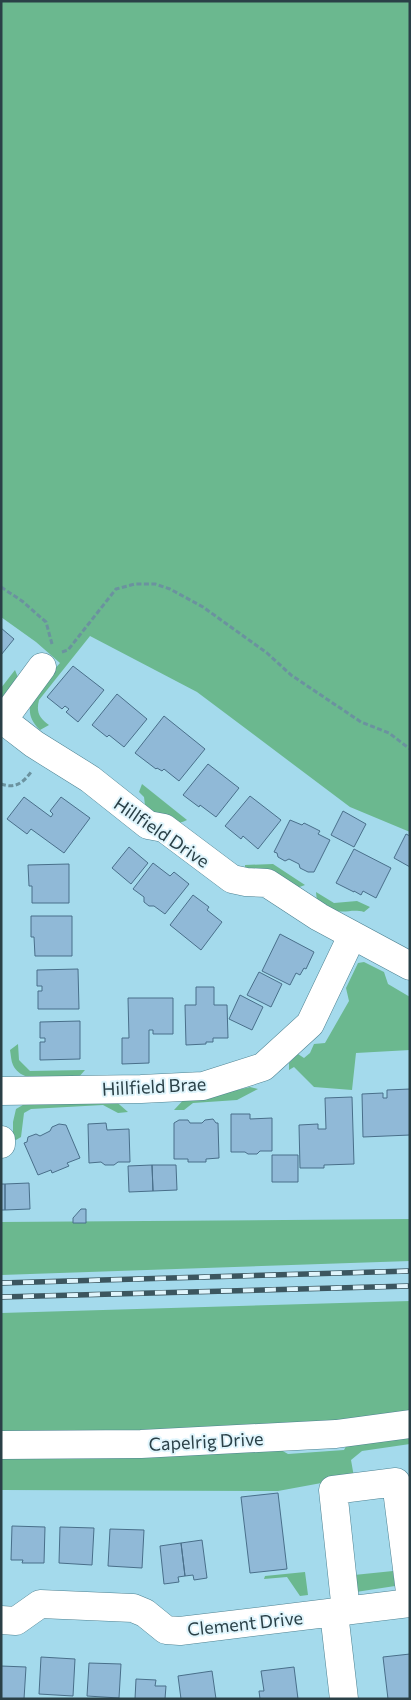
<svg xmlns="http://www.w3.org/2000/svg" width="411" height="1700" viewBox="0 0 411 1700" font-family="Commissioner,sans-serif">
<rect width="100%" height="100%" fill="#a4daec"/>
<!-- green -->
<path fill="#6bb88f" d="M1 1H410V832L350 807 197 692 90 636 39 700C36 712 39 718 49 725L40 730C14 706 44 682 60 663L36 642 1 617Z
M15 670 19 680 1 703V688Z
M142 784 187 820C168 830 159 816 145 805L144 797 139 792Z
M273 864 305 885 294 889 245 873V865Z
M316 892 334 903 357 901 370 907 364 912C353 909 346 913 336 911 329 910 323 905 317 902Z
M364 962 384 972 388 984 410 997V1050L356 1053 352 1090 314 1087 294 1067 289 1070V1063L298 1054 304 1058 310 1053 314 1044 325 1043 349 1001 346 988 358 963Z
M18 1044 19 1060 30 1071 85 1070 78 1078C59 1078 23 1086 13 1065 11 1061 11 1055 10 1050Z
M250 1087 258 1089 237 1100 193 1103 184 1110H174L188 1095 229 1092Z
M112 1098 128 1112 118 1113 103 1105 31 1109 24 1113 21 1137 16 1140 13 1138V1122L16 1109 28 1102Z
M410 1219V1261L1 1275V1222Z
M410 1301V1414L348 1422 1 1439V1313Z
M410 1432V1444L362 1451 351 1460 354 1477 278 1491 1 1490V1452L274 1446 288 1454 344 1450 349 1441Z
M393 1571 395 1586 356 1592 354 1575Z
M305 1572 308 1595 300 1596 287 1577 264 1579 265 1576Z"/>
<!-- building -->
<path fill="#90b9d7" stroke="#496f8a" d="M1 628 14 639 1 655Z
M73 666 104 690 78 722 66 712 69 709 65 706 62 709 47 697Z
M117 694 147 719 124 747 109 735 107 737 92 725Z
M164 716 205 749 179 781 164 769 162 771 157 768 156 769 135 753Z
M208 764 239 788 216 817 200 805 199 807 183 795Z
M250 796 281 820 258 849 243 836 241 839 225 826Z
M24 797 51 817 53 814 50 811 61 797 90 818 64 853 31 829 27 834 7 819Z
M343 811 366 824 354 847 331 835Z
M290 820 302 825 304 823 320 831 318 834 330 840 314 872H308L300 868 299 864 289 859 285 861 278 857 277 853 274 852Z
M406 834 410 836V867L394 858Z
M129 847 148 863 131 884 112 868Z
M354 849 391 868 376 898 363 891 361 895 354 891V892L336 883Z
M153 863 170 876 174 872 189 884 165 914 154 906H149L144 902V897L133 889Z
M69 864V903H32V886H29L28 865Z
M193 895 209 907 207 910 222 922 201 950 170 925Z
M31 916H72V956H35L34 937H31Z
M280 934 314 952 306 969 304 968 300 975 296 973 290 985 262 971Z
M78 969 79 1009H38V991H42V986H37V970Z
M259 972 282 984 271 1007 247 995Z
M196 987H214V1005H227L228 1038H213V1042H206V1044L186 1045 185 1005H196Z
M240 995 263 1007 252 1030 229 1019Z
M128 998H173V1034H153V1030H149V1063L122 1064V1038H129Z
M80 1021V1059L40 1060V1042H45V1038H40V1022Z
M410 1089V1135L363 1137 362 1094 383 1093V1098H387V1090Z
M352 1097 354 1164 324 1165V1168H300L299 1125 318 1124V1129H326L325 1098Z
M231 1114H250V1119L272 1118V1151H260L257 1154H248L245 1152H231Z
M213 1119 216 1123H218L219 1158 206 1159V1162H188V1159H174V1123L179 1120H188L190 1123H202L205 1120Z
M106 1123 107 1130 129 1129 130 1162H118L114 1165H105L101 1162 89 1163 88 1124Z
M59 1124 66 1125 80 1158 67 1163 69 1166 52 1173 51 1170 38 1175 24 1143 27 1142 28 1137 36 1134 40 1136 50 1131 52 1127Z
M272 1155H298V1182H272Z
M152 1165 153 1191 129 1192 128 1166Z
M152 1165H176L177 1190 153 1191Z
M29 1183 30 1209 5 1210V1184Z
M1 1184H5V1210H1Z
M81 1209H86V1223H73V1218Z
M278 1493 287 1569 250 1573 241 1497Z
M12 1526 45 1527 44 1563H22L23 1560H11Z
M60 1527 94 1528 92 1565 59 1563Z
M110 1529 144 1530 142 1568 108 1566Z
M202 1540 207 1578 194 1580 193 1575 185 1576 181 1543Z
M181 1543 185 1576 178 1577 179 1582 164 1584 160 1546Z
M410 1654V1699H388L383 1657Z
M41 1657 75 1659 73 1696 39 1694Z
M89 1663 121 1664 119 1698 87 1696Z
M1 1666 26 1667 24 1699H1Z
M294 1667 298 1699H260L259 1691H264L261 1671Z
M212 1671 216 1699H181L178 1676Z
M136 1679 156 1680 155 1686H166L165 1699H135Z"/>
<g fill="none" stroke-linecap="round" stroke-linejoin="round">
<defs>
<path id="minor" d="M3 720 42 667
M1 722 3 720 34 744 90 779 148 825 164 828 232 879 246 882 267 883 319 917 410 966
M1 1091 141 1089 203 1086 263 1067 310 1024 352 936
M1 1140V1144
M1 1445 141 1444 336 1434 410 1424
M346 1611 333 1490 396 1482 410 1592
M334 1613 344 1699
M1 1620 16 1621 40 1604 133 1608 145 1613 166 1630 180 1631 410 1603"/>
</defs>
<!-- minor casing -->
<use href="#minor" stroke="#4e8292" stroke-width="29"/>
<!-- path -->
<path stroke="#6b929f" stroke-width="3" stroke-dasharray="5 2.5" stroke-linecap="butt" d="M1 587 22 601 46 622 52 644
M62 652 68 650 116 589 135 584H155L170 589 203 607 267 653 291 675 361 722 389 733 410 749
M1 784C15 789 23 783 31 772"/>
<!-- minor -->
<use href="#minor" stroke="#fff" stroke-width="28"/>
<defs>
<path id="rail" d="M1 1283 410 1271
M1 1297 410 1286"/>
</defs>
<!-- rail casing -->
<use href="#rail" stroke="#3c565f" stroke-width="5.5"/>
<!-- rail -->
<use href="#rail" stroke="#e0f5fc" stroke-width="4" stroke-dasharray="11" stroke-linecap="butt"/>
</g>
<g text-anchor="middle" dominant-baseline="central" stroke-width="4" stroke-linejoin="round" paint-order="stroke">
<!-- street labels -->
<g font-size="18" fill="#2a4047" stroke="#e0f5fc">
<text transform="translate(162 832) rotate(34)">Hillfield Drive</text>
<text transform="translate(154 1086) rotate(-3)">Hillfield Brae</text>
<text transform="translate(206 1441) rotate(-3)">Capelrig Drive</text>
<text transform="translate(245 1623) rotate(-6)">Clement Drive</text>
</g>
</g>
<!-- border -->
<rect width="411" height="1700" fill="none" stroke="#2a4047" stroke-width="5"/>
</svg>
